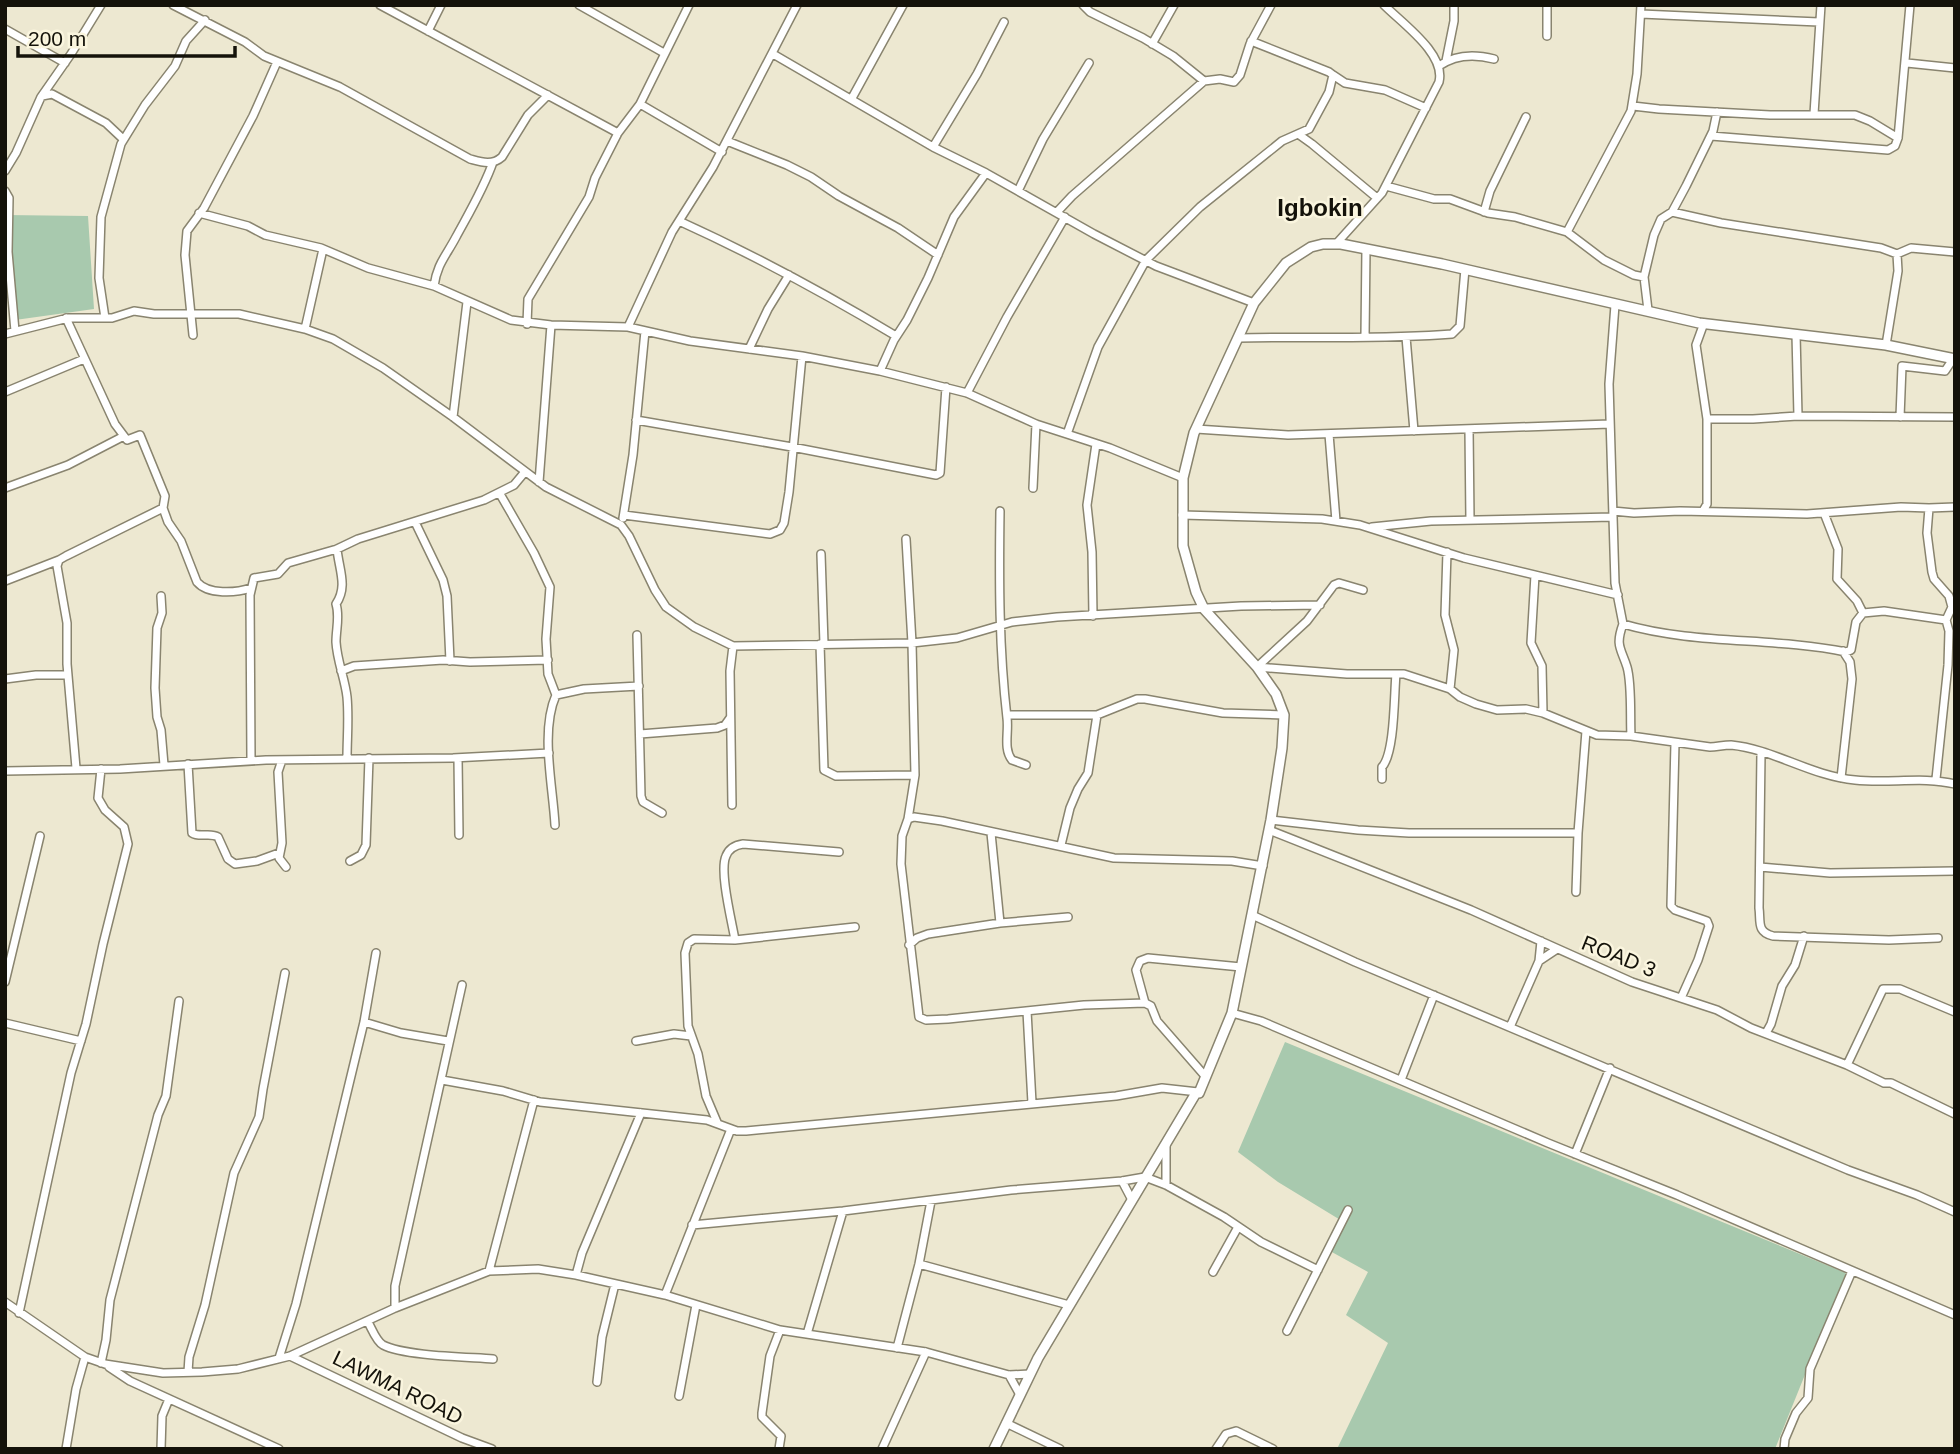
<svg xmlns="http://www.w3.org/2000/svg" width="1960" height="1454" viewBox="0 0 1960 1454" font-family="Arial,sans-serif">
<rect width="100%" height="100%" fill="#ede8d1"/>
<!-- green -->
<path fill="#a8c9ae" d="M5 215 88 216 94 309 15 320 12 245Z
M1285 1042 1846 1273 1775 1449H1337L1388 1343 1346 1315 1368 1272 1330 1251 1342 1221 1278 1182 1238 1152Z"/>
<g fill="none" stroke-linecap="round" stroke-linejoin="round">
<defs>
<path id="minor" d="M173 5 245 42 264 56 340 87 470 159C481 162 492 166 502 157L528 115 548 95
M380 5 618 133
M579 5 664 53
M1083 5 1090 12 1143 38 1173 56 1204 81 1220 79 1234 82 1240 75 1250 44 1271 5
M1547 5V36
M1641 14 1819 22
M5 29 65 63
M428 31 441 5
M1152 44 1174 5
M773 54 933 147 986 173 1094 234 1156 266 1254 303
M1446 61 1454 21V5
M1907 63 1955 68
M1439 66C1456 54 1475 54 1494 59
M1333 75 1345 83 1385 90 1426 108
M42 96 52 94 106 123 123 139
M852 98 903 5
M640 104 722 152
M1633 106 1659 109 1770 115H1855L1870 121 1898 138
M1814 114 1821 5
M1298 134 1312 144 1377 198
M1711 136 1888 150 1895 146 1898 138 1910 5
M727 141 787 165 811 177 839 196 898 228 938 255
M933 147 977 74 1004 22
M5 171 16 153 41 97 71 54 101 5
M1386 186 1434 199H1450L1488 213 1515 217 1567 232 1604 260 1634 275 1644 277
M5 191 9 198 8 252 15 331
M1018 191 1043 139 1089 63
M1057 212 1072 196 1204 81
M1484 212 1490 191 1526 117
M1672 212 1721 223 1881 248 1897 254 1898 271 1886 345
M199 213 248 226 265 235 321 248 368 268 434 286 511 320 551 325 628 327 690 341 802 356 880 371 967 393 1036 424 1110 448 1183 478
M679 221C754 255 826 294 896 336
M1567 232 1631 111 1637 74 1641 5
M1336 244 1382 193 1439 82C1446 54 1403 24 1384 5
M1897 254 1911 248 1955 252
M434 286C437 264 446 256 456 237 469 213 484 188 493 162
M1615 305 1609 384 1615 583 1623 624C1695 645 1773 637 1846 652L1851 650 1856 622 1863 613 1884 611 1946 620
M1648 310 1644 277 1654 235 1661 219 1672 212 1686 186 1713 131 1717 112
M66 318 115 424 127 440 140 435 165 496 163 508 168 522 181 541 197 582C208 595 236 593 251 588
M105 318 99 278 101 217 121 144 145 105 175 66 186 41 205 20
M527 324 528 299 589 197 595 178 618 133 640 104 689 5
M628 327 672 232 713 167 797 5
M305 329 323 249
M5 334 68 318H112L134 311 154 314H239L305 329 333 339 383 368 453 417 546 487 621 525 629 536 655 590 666 607 694 627 733 646 912 643 957 638 1012 622 1057 617 1241 606 1320 605
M1796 334 1798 416
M193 335 185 255 187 231 204 208 253 116 277 62
M1365 337 1366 249
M1406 337 1414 431
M1239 338C1310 336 1381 340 1452 334L1460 326 1465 269
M749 349 768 309 789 275
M880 371 894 340 907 320 928 278 954 217 986 173
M5 392 84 359
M967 393 1007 317 1065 217
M453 417 467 302
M1900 417 1902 366 1945 371 1953 359
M1707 419H1753L1798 416 1955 417
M636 420 792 447 936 475 940 473 946 387
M1196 429 1288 435 1610 424
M1469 429 1470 520
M1067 434 1098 347 1146 260 1200 207 1282 141 1309 129 1329 92 1333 75 1329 72 1251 41
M1329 434 1336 521
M539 482 551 325
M5 488 68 465 124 436
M1033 488 1036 424
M500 494 534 553 550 587 546 639 548 674 556 695C540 731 553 786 555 825
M1929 508 1955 507
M1000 511C999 581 999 649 1007 718 1009 732 1003 749 1012 760L1026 765
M1613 511 1634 513 1680 511 1807 514 1901 507 1929 508 1927 533 1932 572 1934 579 1949 596 1952 607 1946 620 1949 631 1948 665 1936 779
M1703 511 1707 504V419L1696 345 1704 323
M1824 513 1838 549 1837 579 1857 601 1863 613
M624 515 770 534 780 530 784 523 789 492 802 356
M1182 515 1322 519 1360 525 1464 558 1618 595
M623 518 633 455 645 331
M415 522 443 580 447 596 450 661
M1372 527 1431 521 1613 517
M906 539 912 643 915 775 908 819 902 836 901 864 919 1017 926 1020 948 1019 1084 1005 1145 1003
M337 549C339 570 348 586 336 604 340 616 336 629 336 642 337 661 345 679 347 697 349 718 347 738 347 758
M1447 552 1445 615 1454 650 1450 689
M821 554 824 644
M1535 575 1531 643 1542 666 1543 713
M5 581 59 560
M161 596 162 613 157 628 155 688 157 717 161 730 164 765
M1093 616 1092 552 1087 505 1096 444
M1623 624C1615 646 1621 648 1627 667 1632 684 1630 717 1631 736
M637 635 641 796 643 802 662 813
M820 644 824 770 836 776 915 775
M1257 667 1347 674H1404L1450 689 1460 697 1476 704 1497 710 1526 709 1543 713 1597 735 1631 736 1710 747C1717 747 1723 745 1731 745 1773 749 1811 776 1855 780 1889 784 1922 776 1955 784
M1257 667 1307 621 1334 585 1339 583 1363 590
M341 671 354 666 443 660 470 662 548 660
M5 679 36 675H68
M556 695 584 689 639 686
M1007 715H1097L1137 699H1145L1223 713 1284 715
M640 734 717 728 725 725 730 718
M1675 743 1671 906 1675 910 1707 921 1709 926 1698 960 1681 998
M1761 753 1759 908C1761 921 1756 932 1773 936L1889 940 1938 938
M458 758 459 835
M251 760 250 595 254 578 278 574 288 563 337 549 358 539 484 500 514 485 524 473
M282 760 278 772 282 843 279 858 286 867
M188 764 192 833C200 838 210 832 218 837L228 859 235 864 257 861 279 853
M76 768 67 664V623L57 566 59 560 66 556 163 508
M5 771 120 769 266 760 453 758 549 753
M1841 778 1852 679 1850 662 1843 651
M1382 779V767C1395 753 1394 694 1396 674
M732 805 730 671 733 646
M908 819 914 817 942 821 1114 858 1232 861 1263 866
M1271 820 1358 830 1409 833H1578
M1269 830 1471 910 1632 982 1717 1010 1751 1028 1847 1065 1884 1083H1891L1955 1114
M1061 845 1070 808 1078 789 1088 773 1097 715
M350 861 361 855 366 845 369 758
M1760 867 1830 873 1955 871
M1576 892 1578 833 1586 731
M1252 915 1355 962 1848 1170 1917 1195 1955 1212
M1000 923 1068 917
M735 940C732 922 719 871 726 856 729 848 736 845 743 844L839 852
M909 945 917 938 928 934 1000 923 991 833
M1539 961 1557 949
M5 982 40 836
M1027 1011 1032 1103
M1232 1013 1261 1021 1548 1143 1677 1195 1955 1315
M364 1022 401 1033 448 1041
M5 1023 81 1041
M1510 1027 1539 961 1541 941
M1766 1033 1771 1024 1782 986 1795 965 1804 936
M636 1041 674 1034 691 1036
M1847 1065 1883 989H1900L1955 1012
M1205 1076 1157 1021 1151 1006 1145 1003 1136 970 1140 961 1148 958 1241 967
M442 1080 503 1091 540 1102 707 1120 737 1131H746L1116 1096 1162 1088 1198 1092
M1401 1080 1434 995
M717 1122 706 1096 698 1054 688 1026 685 953 688 943 694 939 735 940 855 927
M1575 1154 1610 1068
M1122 1181 1132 1200
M1166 1185V1144
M692 1225 843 1211 1011 1190 1122 1181 1145 1177 1166 1185 1224 1217 1261 1242 1318 1270
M919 1264 1069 1305
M489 1271 534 1100
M1213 1272 1238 1227
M576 1275 582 1253 641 1113
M665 1295 731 1129
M5 1302 85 1357 105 1364 163 1373 202 1372 238 1369 290 1356 395 1308 489 1271 538 1269 576 1275 665 1295 780 1330 926 1352 1009 1375 1030 1374
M395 1308V1286L462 985
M19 1313 71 1073 86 1024 103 944 128 844 124 827 105 810 98 798 101 769
M368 1322C372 1329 376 1341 383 1345 404 1356 467 1357 493 1359
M1287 1331 1348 1210
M807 1334 843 1211
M897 1348 919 1264 931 1201
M290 1356 462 1438 492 1449
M279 1358 296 1304 364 1022 376 953
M101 1363 106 1340 110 1300 158 1115 166 1096 179 1001
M109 1367 130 1381 279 1449
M188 1372 189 1357 205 1305 234 1173 259 1117 263 1089 285 973
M1009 1375 1019 1393
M597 1382 602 1337 615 1284
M679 1396 696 1305
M1006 1423 1060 1449
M66 1449 76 1389 85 1357
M161 1449 162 1416 169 1399
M779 1449 781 1436 762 1417V1413L770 1356 780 1330
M882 1449 926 1352
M1216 1449 1226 1434 1236 1431 1273 1449
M1784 1449 1785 1439 1796 1413 1808 1398 1810 1369 1852 1271"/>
<path id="major" d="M994 1449 1038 1358 1196 1093H1199L1232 1013 1271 820 1282 748 1284 715 1276 694 1257 667 1204 609 1196 592 1183 546V478L1194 433 1254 303 1286 263 1311 247 1323 244H1341L1442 264 1699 323 1886 345 1955 359"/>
</defs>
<!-- minor casing -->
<use href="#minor" stroke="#89846f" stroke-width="10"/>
<!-- major casing -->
<use href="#major" stroke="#89846f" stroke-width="12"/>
<!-- minor -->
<use href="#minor" stroke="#fff" stroke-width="7"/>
<!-- major -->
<use href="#major" stroke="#fff" stroke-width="9"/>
</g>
<g text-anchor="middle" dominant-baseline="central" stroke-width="5" stroke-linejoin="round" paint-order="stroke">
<!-- street labels -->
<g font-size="21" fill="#14120a" stroke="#faf5de">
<text transform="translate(1619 956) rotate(22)">ROAD 3</text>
<text transform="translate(398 1387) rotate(26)">LAWMA ROAD</text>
</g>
<!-- quarter labels -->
<g font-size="24" font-weight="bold" fill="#14120a" stroke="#faf5de">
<text x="1320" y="207">Igbokin</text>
</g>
</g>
<!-- border -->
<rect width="1960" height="1454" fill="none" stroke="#14120a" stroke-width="14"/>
<!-- scale -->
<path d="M18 46v10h217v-10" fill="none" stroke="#14120a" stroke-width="3.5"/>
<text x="28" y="46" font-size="21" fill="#14120a" stroke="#faf5de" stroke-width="5" paint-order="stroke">200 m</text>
</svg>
